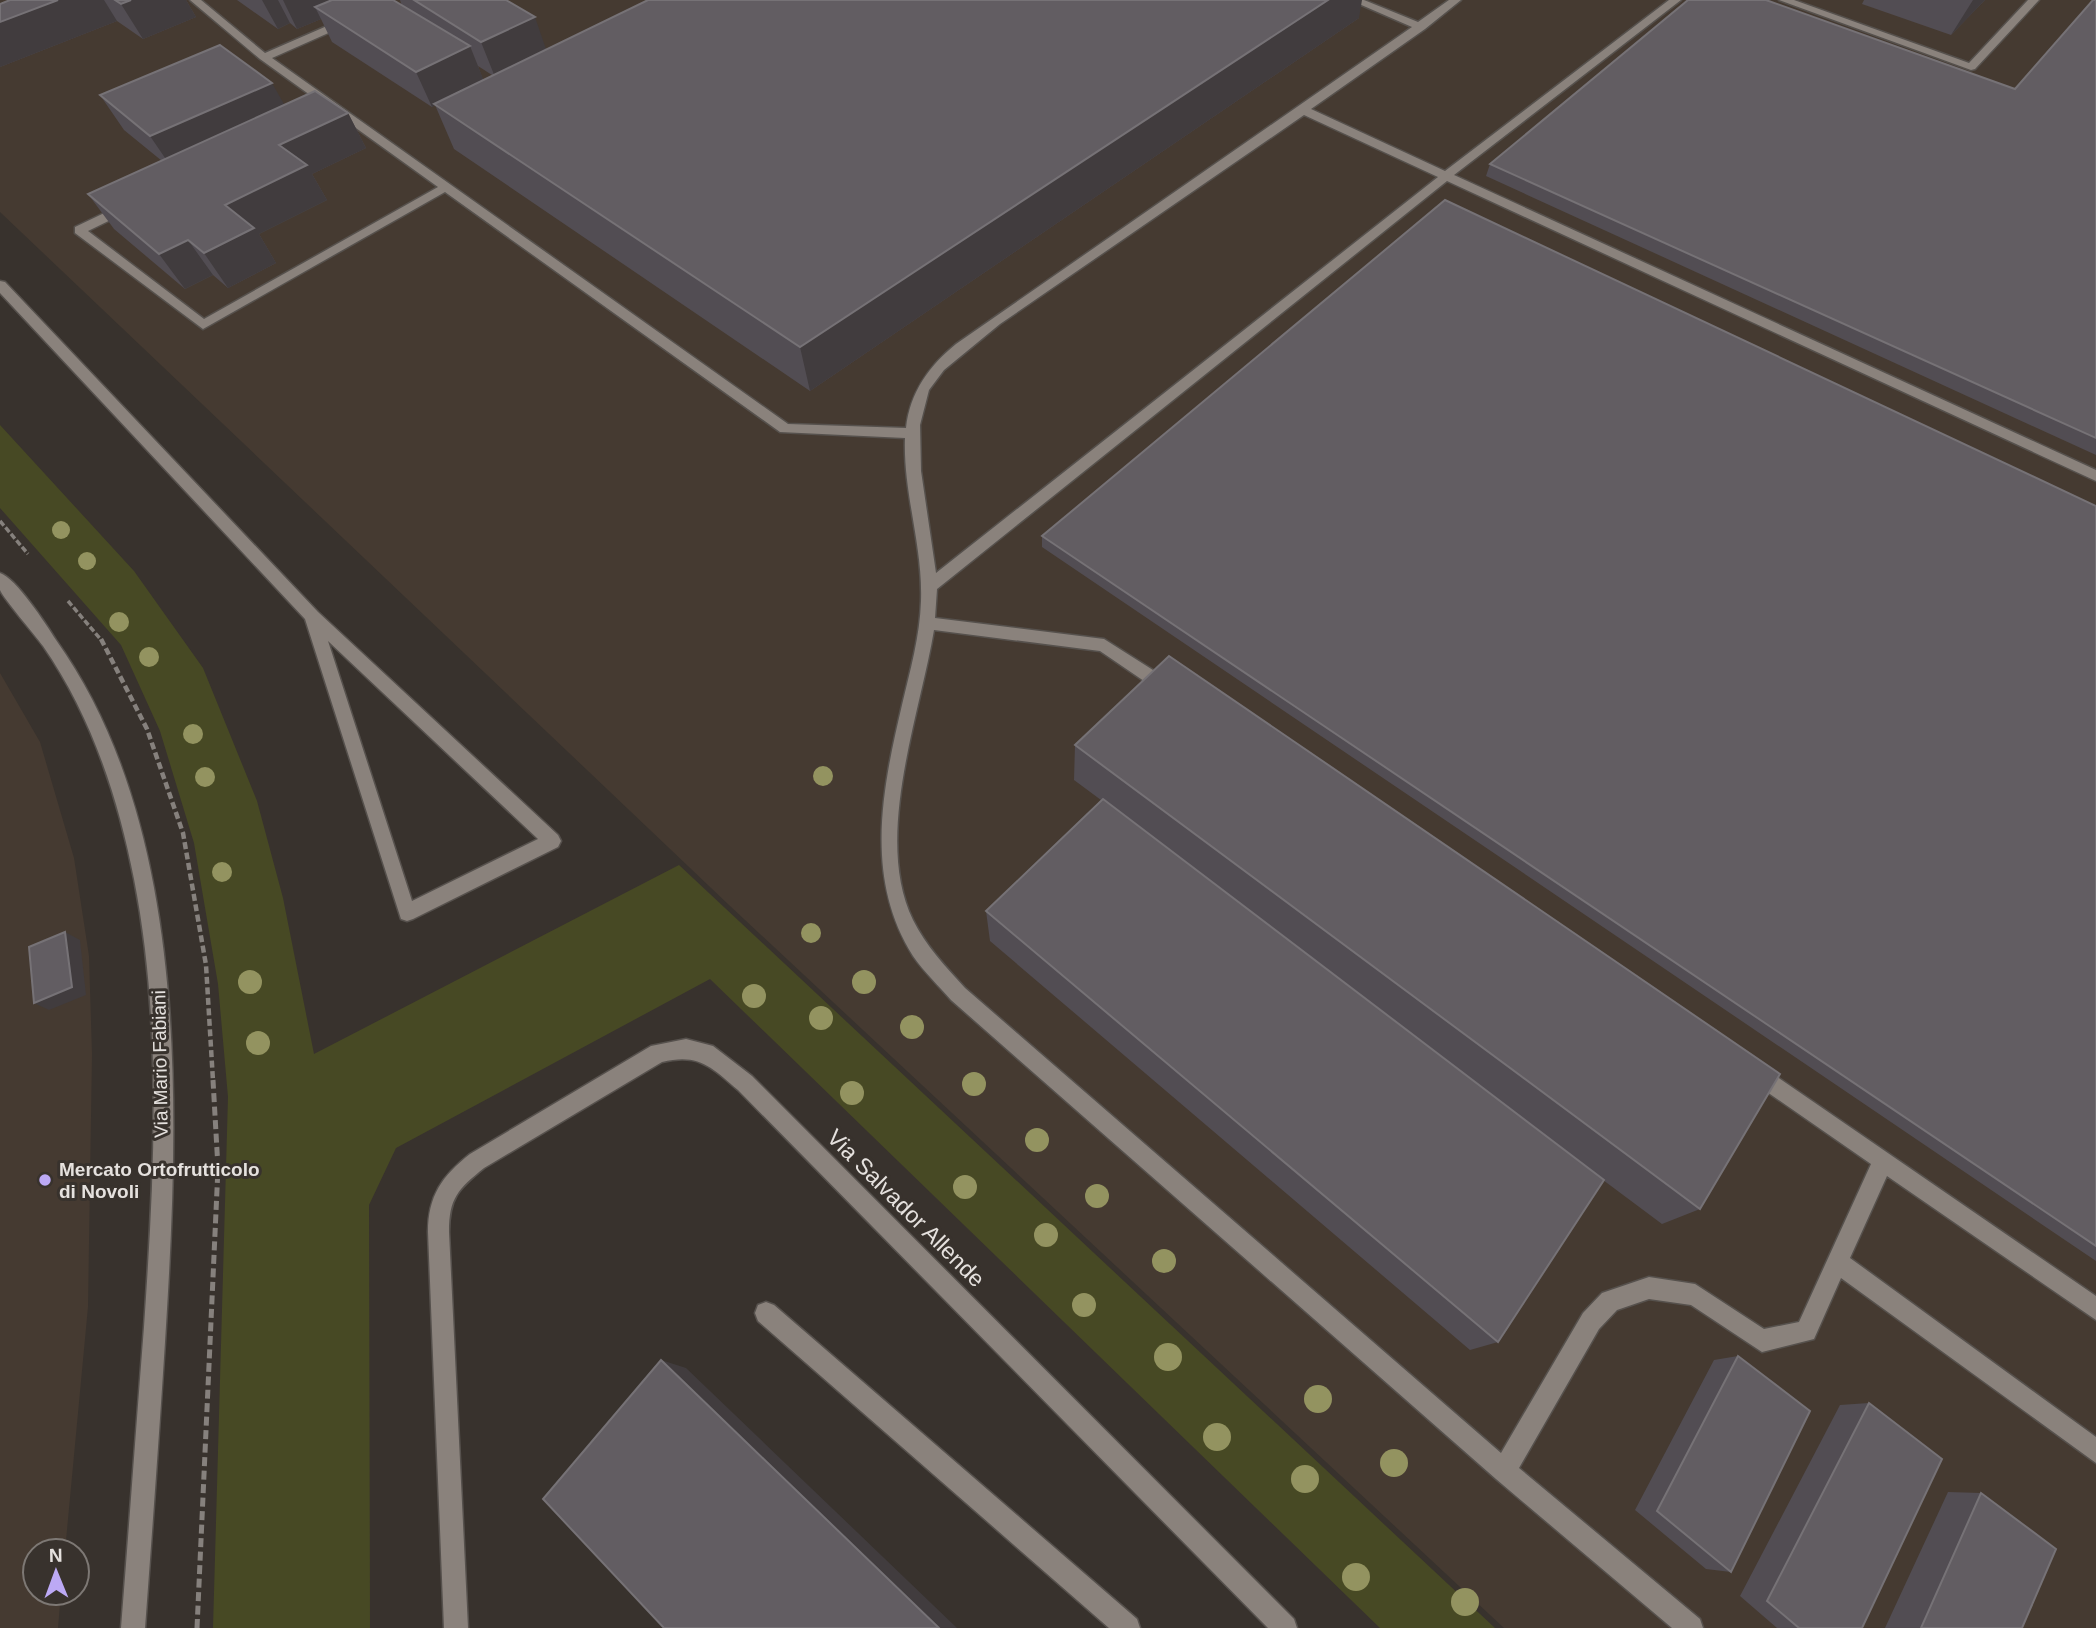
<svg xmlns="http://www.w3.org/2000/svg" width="2096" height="1628" viewBox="0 0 2096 1628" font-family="Helvetica,sans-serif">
<rect width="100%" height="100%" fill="#38322d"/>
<!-- built -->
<path fill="#453a31" d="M0 0H2096V1628H1504L729 905 0 212Z
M0 673 40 742 74 858 89 956 92 1054 88 1307 65 1551H35V1593H61L58 1628H0Z"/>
<!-- green -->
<path fill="#474924" d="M0 425 134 571 203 668 257 801 283 898 314 1054 679 865 1495 1628H1380L710 979 396 1148 369 1205 370 1628H213L228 1097 218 984 194 843 160 731 121 645 0 508Z"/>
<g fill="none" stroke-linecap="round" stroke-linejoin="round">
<defs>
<path id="service" d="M190 0H201L265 53 343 19H351V23L272 58 788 424 906 428C910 392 929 366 956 344L1412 27 1350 0H1364L1418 22 1449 0H1461L1425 29 1311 109 1445 171 1669 0H1681L1454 175 2096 470V481L1447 181 937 589 935 618 1104 639 1175 684 1177 689 1175 694H1163L1100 651 934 630C920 715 873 838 913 920 926 946 945 966 965 988L1501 1453 1583 1313 1602 1293 1649 1277 1695 1284 1764 1329 1799 1322 1871 1164 1747 1078 1744 1071 1747 1064 1754 1061 2096 1296V1320L1887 1176 1850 1258 2096 1437V1463L1841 1278 1814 1339 1762 1352 1691 1305 1649 1299 1617 1310 1599 1329 1519 1468 1700 1619 1703 1628H1672L1496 1479 951 1000C939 986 924 972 913 956 864 878 882 790 902 705 910 671 920 636 921 601 923 546 903 493 905 438L780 432 445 192 203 329 75 233V227L123 204H131V210L88 231 204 319 438 187 260 59ZM1304 115 1438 177 936 573 921 471 920 425 929 390 944 370 1000 324Z
M1779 0H1794L1969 63 2028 0H2039L1975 69 1971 70Z
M0 281 5 282 318 612 558 835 561 841 558 847 413 919 407 921 401 919 305 619 0 293ZM328 641 538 839 412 901Z
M766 1302 774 1305 1137 1619 1140 1628H1109L758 1321 755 1313 758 1305Z"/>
<path id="minor" d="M0 573C16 578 46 624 56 640 192 831 179 1119 165 1342 159 1437 152 1533 145 1628H121C129 1528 136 1428 144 1327 154 1179 163 1027 134 879 118 797 91 715 43 646 35 635 3 598 0 590 0 585 0 577 0 573Z
M686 1039 713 1046 752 1076 1294 1619 1297 1628H1268L738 1090C711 1067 699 1053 662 1062L484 1168C458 1189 449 1198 449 1232L468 1628H444L428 1232C428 1196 442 1176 470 1154L651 1046Z"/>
</defs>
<!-- service casing -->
<use href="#service" stroke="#56514d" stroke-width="3"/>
<!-- minor casing -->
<use href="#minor" stroke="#56514d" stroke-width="3"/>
<!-- path-far2 -->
<path stroke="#86817d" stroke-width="3.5" stroke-dasharray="6 2.5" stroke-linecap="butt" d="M0 521 28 554
M68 601 102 641"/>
<!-- path-far1 -->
<path stroke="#86817d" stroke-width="4.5" stroke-dasharray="7 3.5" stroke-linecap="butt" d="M101 639 147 729 183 833 206 965 213 1081"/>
<!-- path -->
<path stroke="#86817d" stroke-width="5" stroke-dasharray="9 4.5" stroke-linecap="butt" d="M197 1628 218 1168 213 1080"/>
<!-- service -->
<use href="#service" fill="#8a827c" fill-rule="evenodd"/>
<!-- minor -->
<use href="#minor" fill="#8a827c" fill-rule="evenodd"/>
</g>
<!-- trees -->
<g fill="#939360">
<circle cx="61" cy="530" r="9"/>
<circle cx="87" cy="561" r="9"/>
<circle cx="119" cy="622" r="10"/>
<circle cx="149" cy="657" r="10"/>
<circle cx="193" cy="734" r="10"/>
<circle cx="823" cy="776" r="10"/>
<circle cx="205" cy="777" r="10"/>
<circle cx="222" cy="872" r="10"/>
<circle cx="811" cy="933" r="10"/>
<circle cx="250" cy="982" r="12"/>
<circle cx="864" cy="982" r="12"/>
<circle cx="754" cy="996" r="12"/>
<circle cx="821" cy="1018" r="12"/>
<circle cx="912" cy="1027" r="12"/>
<circle cx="258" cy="1043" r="12"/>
<circle cx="974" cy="1084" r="12"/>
<circle cx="852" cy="1093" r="12"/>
<circle cx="1037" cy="1140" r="12"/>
<circle cx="965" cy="1187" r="12"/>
<circle cx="1097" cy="1196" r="12"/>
<circle cx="1046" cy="1235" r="12"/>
<circle cx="1164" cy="1261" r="12"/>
<circle cx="1084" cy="1305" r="12"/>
<circle cx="1168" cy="1357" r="14"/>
<circle cx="1318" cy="1399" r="14"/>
<circle cx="1217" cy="1437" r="14"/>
<circle cx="1394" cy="1463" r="14"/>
<circle cx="1305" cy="1479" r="14"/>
<circle cx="1356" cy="1577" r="14"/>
<circle cx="1465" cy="1602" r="14"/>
</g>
<!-- wall -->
<path fill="#524d53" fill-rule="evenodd" d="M10 0H186L196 17 143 39 117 21 0 67V4Z
M237 0H393L402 6 400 0H506L546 49 1359 18 810 391 454 149 435 105 432 107 332 42 321 19 297 29 290 23 278 29ZM478 66 492 75 483 80Z
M1864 0H1985L1951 35 1862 4Z
M2096 0V455L1486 176 1490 164 2015 89Z
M100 95 284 105 348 113 366 148 312 174 327 200 259 234 276 263 228 288 213 275 185 289 114 229 88 194 162 161 124 130Z
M2096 506V1261L1042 547V536Z
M1075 745 1700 1209 1662 1224 1603 1180 1498 1342 1470 1350 990 941 986 911 1101 800 1074 780Z
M1738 1356 1731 1572 1706 1569 1635 1510 1714 1360Z
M1869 1403 1862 1628H1777L1740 1596 1840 1405Z
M1948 1492 1981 1493 2022 1628H1885Z"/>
<!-- shaded-wall -->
<path fill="#413c3e" d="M58 0H104L117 21 0 67V22Z
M131 0H186L196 17 143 39 121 4Z
M262 0H278L290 23 278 29Z
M283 0H336L315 7 321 19 297 29Z
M1328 0H1362L1359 18 810 391 800 347Z
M1973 0H1985L1951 35Z
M535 17 547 52 495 77 481 42Z
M470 46 484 81 432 107 416 72Z
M272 83 292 118 174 171 150 136Z
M348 113 366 148 312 174 327 200 259 234 276 263 228 288 204 253 225 205 279 145Z
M188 240 213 275 185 289 159 254Z
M65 932 80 940 86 995 49 1010 34 1003Z
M661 1360 686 1368 957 1628H939Z"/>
<!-- building -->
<path fill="#625d62" stroke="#767276" stroke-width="2" d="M10 0H58L0 22V4Z
M115 0H131L121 4Z
M332 0H393L470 46 416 72 315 7Z
M414 0H506L535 17 481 42Z
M648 0H1328L800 347 434 104Z
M1688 0H1766L2015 89 2093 0H2096V438L1490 164Z
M220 45 272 83 150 136 100 95Z
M315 91 348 113 279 145 307 165 225 205 254 228 204 253 188 240 159 254 88 194Z
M1445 200 2096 506V1246L1042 536Z
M1169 656 1780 1074 1700 1209 1075 745Z
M1103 799 1604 1180 1498 1342 986 911Z
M65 932 72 987 34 1003 29 947Z
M1738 1356 1810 1411 1731 1572 1657 1511Z
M661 1360 939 1628H664L543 1499Z
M1869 1403 1942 1459 1862 1628H1799L1767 1601Z
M1981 1493 2056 1549 2022 1628H1921Z"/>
<!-- markers -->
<circle fill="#bca9f5" stroke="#38322d" stroke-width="2.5" cx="45" cy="1180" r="7"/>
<g text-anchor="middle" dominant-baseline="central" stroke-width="6" stroke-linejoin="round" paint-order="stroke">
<!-- street labels -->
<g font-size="19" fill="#e5e1de" stroke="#38322d">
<text transform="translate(160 1064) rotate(-91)">Via Mario Fabiani</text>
</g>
<!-- poi labels -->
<g font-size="19" font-weight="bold" fill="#e5e1de" stroke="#38322d" text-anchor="start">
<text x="59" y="1169">Mercato Ortofrutticolo<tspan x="59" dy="22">di Novoli</tspan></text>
</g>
<!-- near-street labels -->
<g font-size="23" fill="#e5e1de" stroke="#38322d">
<text transform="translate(906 1208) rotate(45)">Via Salvador Allende</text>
</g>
</g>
<!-- north arrow -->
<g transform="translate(56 1572) rotate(359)"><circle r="33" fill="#38322d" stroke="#7d7874" stroke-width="2"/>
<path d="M0-5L12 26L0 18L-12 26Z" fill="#bca9f5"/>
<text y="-10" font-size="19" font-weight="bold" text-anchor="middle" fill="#e5e1de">N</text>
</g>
</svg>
